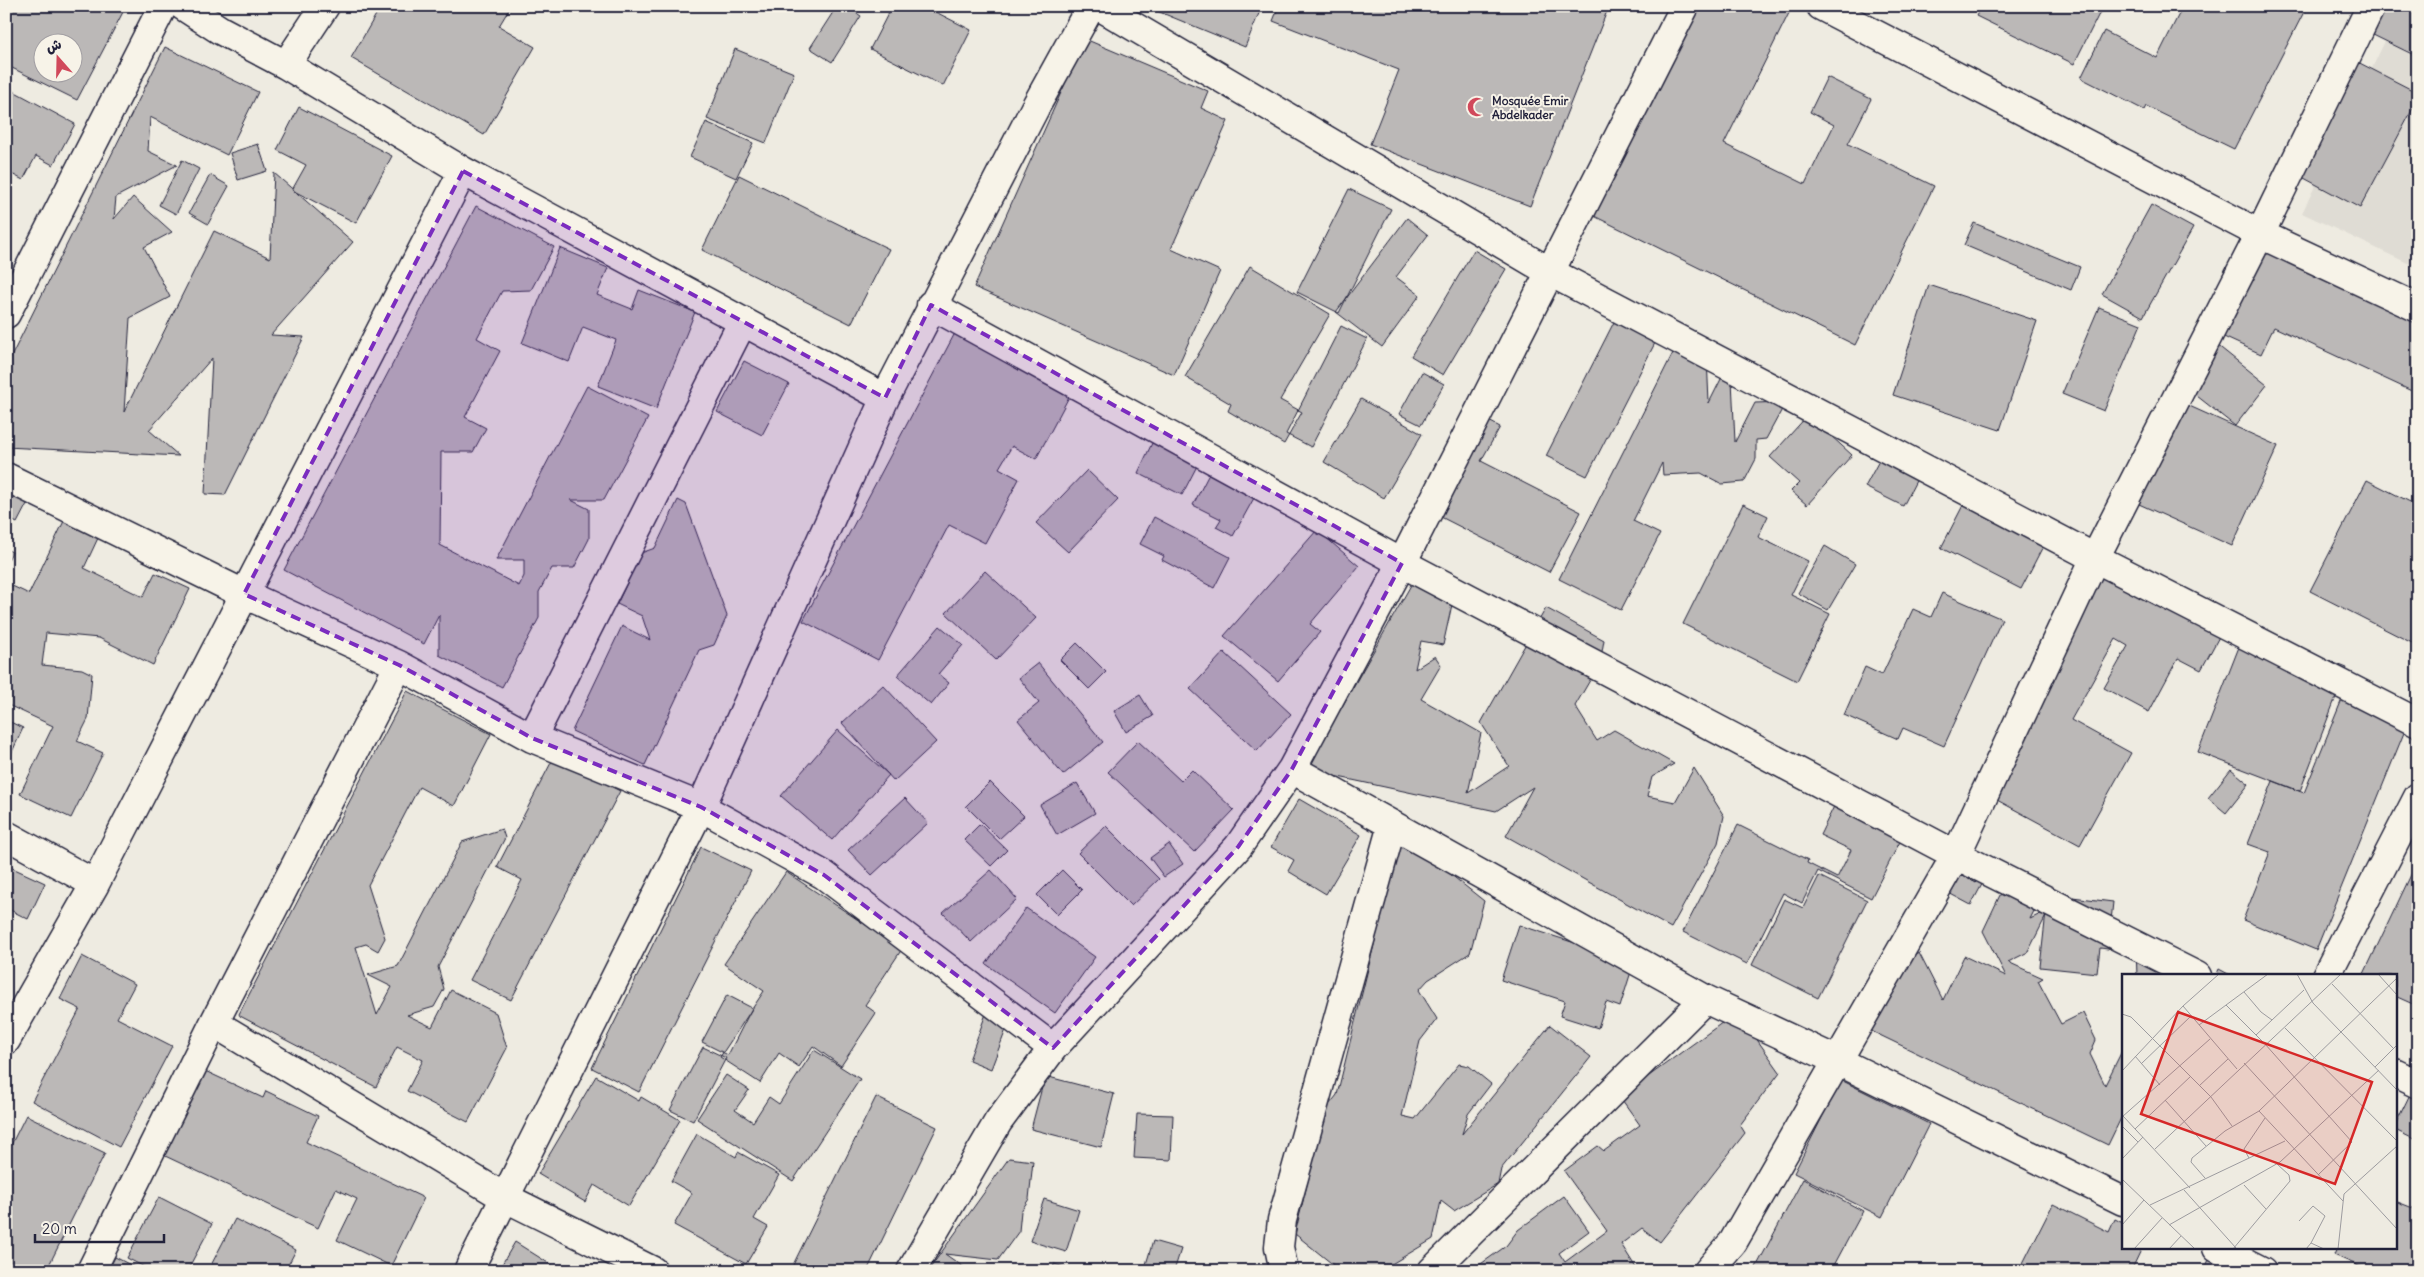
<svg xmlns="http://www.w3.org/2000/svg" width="2424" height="1277" viewBox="0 0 2424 1277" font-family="Delius,'Playpen Sans Arabic',sans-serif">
<rect width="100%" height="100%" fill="#eeebe1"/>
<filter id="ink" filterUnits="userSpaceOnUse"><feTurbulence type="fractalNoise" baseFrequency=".02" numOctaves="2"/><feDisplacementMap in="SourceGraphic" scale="10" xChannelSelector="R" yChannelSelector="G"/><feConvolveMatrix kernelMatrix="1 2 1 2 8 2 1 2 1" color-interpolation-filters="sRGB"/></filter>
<g filter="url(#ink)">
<!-- built -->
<path fill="#dfdcd4" d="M2402 6H2418V268L2302 213Z"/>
<!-- building -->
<path fill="#bbb8b7" stroke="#22223b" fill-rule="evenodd" d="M8 6H111L123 12 77 100 6 65V10ZM42 42H72V72H42Z
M381 6H511L499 26 535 47 484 135 351 58Z
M837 6H846L861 16 832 62 810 48Z
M892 6H924L971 30 943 86 870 49Z
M1145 6H1262L1245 47Z
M1279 6H1609L1530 206 1370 144 1399 70 1273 21Z
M1695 6H1781L1790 11 1724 144 1805 184 1834 125 1810 112 1827 77 1871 99 1848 144 1934 186 1855 345 1592 215Z
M1955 6H2103L2074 64 1976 16 1981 7Z
M2183 6H2307L2234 149 2146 106 2144 110 2081 78 2104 31 2157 58Z
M2377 6H2418V57L2365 31Z
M1085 39 1208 91 1201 108 1228 121 1171 249 1220 271 1174 375 974 287Z
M165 47 258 92 227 155 150 117 148 151 177 165 116 197 114 219 133 197 172 232 144 247 170 297 130 318 124 412 214 231 270 258 274 173 353 242 271 335 304 337 225 495 205 494 212 358 149 430 179 456 6 447V367Z
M735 49 794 73 766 143 707 119Z
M2348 57 2418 93V99L2360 208 2289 170Z
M6 87 75 124 53 165 36 156 23 180 8 172 6 175Z
M299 107 392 156 356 223 292 190 306 165 277 150Z
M706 122 753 143 736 178 690 157Z
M258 144 267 171 238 180 230 153Z
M182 160 199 169 176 214 159 205Z
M210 175 229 186 208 224 189 213Z
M739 175 889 249 851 324 702 250Z
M1349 189 1391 209 1339 313 1297 292Z
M2151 205 2193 228 2143 317 2102 294Z
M476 206 554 247 531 290 502 291 477 338 500 351 465 417 486 428 473 452H441L440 545 519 586 524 576V560H496L587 386 648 418 604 500H571L589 509V539L574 568H552L539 592V618L502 687 439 655V615L424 644 284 570Z
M1407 218 1428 235 1396 277 1420 295 1382 347 1336 312Z
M1974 223 2080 267 2071 290 1964 245Z
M2257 243 2418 317V394L2274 327 2261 354 2215 333Z
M560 248 608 268 597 295 632 309 639 290 695 312 656 409 598 386 616 340 583 327 569 362 522 343Z
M1474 250 1506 269 1443 375 1411 356Z
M1250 266 1330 314 1280 400 1302 412 1284 444 1228 411 1231 404 1185 377Z
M1929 285 2037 321 2000 430 1893 395Z
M2099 307 2141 324 2104 411 2062 394Z
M1614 322 1655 343 1587 476 1546 456Z
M1341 326 1367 339 1311 447 1286 434Z
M955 333 1071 393 1036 459 1012 446 999 468 1019 479 985 543 949 525 878 660 803 621Z
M2211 340 2267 385 2235 426 2178 381Z
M1678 343 1707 357 1709 403 1731 359 1735 442 1755 403 1786 402 1766 439 1756 440V459L1744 482 1722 484 1701 473 1663 475 1662 463 1633 521 1660 534 1621 610 1559 579Z
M744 361 789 384 762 435 717 412Z
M1422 372 1444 384 1421 425 1399 414Z
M2165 395 2278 446 2232 546 2119 495Z
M1361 399 1422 434 1384 498 1324 462Z
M1808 415 1852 455 1807 505 1791 491 1799 483 1770 457Z
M1487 420 1500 427 1481 461 1581 512 1549 572 1437 515Z
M1153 441 1198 464 1182 495 1138 473Z
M1881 457 1919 475 1903 506 1865 487Z
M6 467 39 481 17 523 6 517Z
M1087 470 1118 500 1068 552 1036 523Z
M1209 474 1254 498 1233 536 1216 527 1221 519 1193 505Z
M2367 480 2418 506V646L2310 591Z
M1975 482 2055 523 2021 589 1941 548Z
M678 500 686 504 727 616 714 645 699 650 645 765 572 731 622 626 650 640 642 616 617 604 641 553 655 548Z
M1743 504 1768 516 1758 537 1808 561 1791 595 1830 614 1797 681 1683 624Z
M1154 517 1230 557 1214 588 1162 560 1164 556 1140 544Z
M64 521 98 538 84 568 143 597 155 573 190 589 153 665 99 638 46 633 42 665 82 669 92 674 88 719 77 741 103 753 71 818 20 794 53 726 6 704V636L10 628H6V583L29 594Z
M1317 530 1359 566 1310 624 1320 632 1278 681 1224 636Z
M1825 546 1855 564 1828 610 1798 593Z
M6 549 12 552 6 564Z
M2098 558 2227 622 2201 670 2178 658 2149 712 2104 688 2128 646 2116 639 2071 720 2131 753 2080 845 1973 787Z
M985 571 1036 618 996 660 946 613Z
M1415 578 1453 600 1443 645 1421 641 1415 669 1435 656 1441 665 1421 699 1481 733 1468 793 1509 766 1481 723 1546 608 1604 640 1600 663 1575 706 1597 741 1614 730 1674 764 1652 777 1647 796 1675 802 1694 768 1724 816 1718 843 1671 928 1506 836 1533 787 1496 811 1306 770Z
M1942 593 2002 619 1944 746 1903 728 1898 739 1844 715 1865 667 1882 675 1913 609 1931 617Z
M940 626 963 645 938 674 949 683 931 705 897 676Z
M2246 629 2347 668 2300 791 2198 752Z
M1077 643 1106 672 1089 689 1060 660Z
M1224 652 1291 714 1257 751 1190 689Z
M1038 663 1103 742 1063 775 1018 720 1039 703 1019 678Z
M2349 682 2412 713 2316 950 2243 920 2270 852 2248 844 2273 781 2304 793Z
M883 685 936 742 894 781 842 723Z
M407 691 491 734 454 806 419 787 368 885 385 938 378 951 366 944 356 947 377 1015 392 987 368 975 398 966 462 842 502 829 505 838 438 967 444 989 434 1007 407 1015 432 1027 451 990 496 1013 507 1048 468 1122 407 1091 423 1060 397 1047 376 1087 240 1016 239 1014Z
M1140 695 1153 716 1126 732 1114 711Z
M6 720 23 728 6 765Z
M838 730 889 775 832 840 781 796Z
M1138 741 1181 781 1192 770 1234 810 1194 852 1108 772Z
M554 757 620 791 511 1000 470 980 522 880 497 867Z
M2231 769 2249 784 2226 813 2208 798Z
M990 782 1024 816 999 839 966 806Z
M1077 783 1095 813 1057 835 1040 805Z
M1840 794 1907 828 1871 898 1818 871 1802 903 1783 893 1747 964 1683 932 1738 825 1808 860 1807 863 1837 878 1851 850 1820 835Z
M905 798 928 823 872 875 848 850Z
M1299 799 1361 835 1326 894 1288 871 1294 860 1271 847Z
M980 824 1007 850 991 866 964 840Z
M1106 826 1159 879 1131 906 1078 853Z
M1401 835 1484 901 1470 953 1428 980 1419 990 1437 1019 1420 1041 1402 1116 1415 1119 1459 1064 1469 1066 1491 1084 1468 1114 1462 1134 1550 1025 1591 1057 1501 1169 1498 1184 1454 1211 1441 1201 1433 1239 1380 1271H1341L1295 1234 1325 1110 1337 1095Z
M1169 844 1183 864 1164 877 1150 858Z
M701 847 751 871 639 1092 592 1068Z
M1959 860 1987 875 1971 905 1943 890Z
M2418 860V1000L2415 1005 2395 996V976H2363Z
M6 865 45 883 28 919 6 908Z
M991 870 1017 899 971 942 943 913Z
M1062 870 1082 890 1057 915 1037 895Z
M786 872 902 949 865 1005 876 1013 841 1066 813 1046 799 1067 779 1053 760 1083 720 1057 764 991 724 964Z
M2010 874 2044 891 2030 919 2049 910 2028 952 2008 962 2043 978 2038 981 2061 1024 2083 1013 2096 1040 2090 1054 2105 1085 2123 1049V1114L2108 1145 1863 1027 1891 967 1919 953 1943 1000 1964 956 2006 976 1983 931Z
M1819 876 1867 900 1818 998 1752 965 1784 899 1803 908Z
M2048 894 2113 902 2108 949 2100 948 2097 973 2040 967Z
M1026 908 1095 957 1055 1013 986 964Z
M1519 925 1634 962 1620 1007 1606 1002 1598 1028 1560 1016 1565 1001 1501 980Z
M2160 947V976H2137L2136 948Z
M82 956 135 984 117 1018 172 1046 119 1147 32 1101 80 1009 60 999Z
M2219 969 2232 976H2216Z
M727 995 752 1008 728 1055 702 1042Z
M987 1011 1010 1019 991 1069 969 1060Z
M1730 1017 1753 1034 1780 1072 1740 1125 1745 1133 1660 1242 1642 1228 1621 1244 1638 1271H1471L1506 1246 1518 1230 1564 1196 1589 1231 1559 1253 1565 1262 1607 1231 1564 1171 1598 1146 1604 1151 1640 1125 1620 1097Z
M703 1047 726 1058 693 1121 670 1110Z
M814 1050 860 1079 793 1181 697 1119 726 1075 749 1090 735 1110 753 1122 769 1097 779 1104Z
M203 1070 263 1098 266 1091 318 1116 306 1142 424 1198 391 1266 337 1240 357 1199 336 1189 318 1228 163 1155Z
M596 1076 639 1101 641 1097 680 1120 629 1206 594 1185 585 1202 538 1174Z
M1045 1076 1114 1094 1101 1147 1031 1129Z
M2418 1078V1141L2395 1130V1125Z
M1841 1080 1929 1124 1882 1217 1794 1173Z
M876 1097 937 1127 867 1271H790Z
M1137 1114 1173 1115 1171 1160 1134 1158Z
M26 1115 105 1153 46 1271H6V1155Z
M697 1134 736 1157 738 1152 779 1175 754 1219 768 1227 746 1264 674 1225 692 1193 671 1181Z
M1009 1158 1033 1161 1029 1199 1021 1211 1019 1231 998 1260 945 1254 969 1271H928Z
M1803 1179 1863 1211 1831 1271H1754Z
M159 1197 212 1224 187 1271H152L127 1258Z
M1044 1199 1079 1210 1066 1252 1030 1241Z
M2395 1201 2418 1210V1271H2370L2334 1255 2337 1248H2395Z
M2053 1204 2109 1232 2115 1219 2123 1223V1248H2142L2131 1271H2019Z
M235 1219 296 1250 285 1271H208Z
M1153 1241 1181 1249 1174 1271H1144Z
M515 1242 561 1271H498Z
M2211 1255 2247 1271H2204Z
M115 1257 142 1271H108Z
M1054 1264 1079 1271H1053Z"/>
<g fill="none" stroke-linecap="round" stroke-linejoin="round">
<defs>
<path id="street" d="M183 6 220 30 286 65 463 171 885 398
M1099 6 1550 272 2095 558 2418 723
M1821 6 2260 234 2418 308
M286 65 325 6
M931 305 1402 563 1956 855 2197 976
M6 314 163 6
M6 477 244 594 399 665 532 738 701 807 824 875 1053 1048
M532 738 743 321
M1292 769 1705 999 1836 1060 2123 1201
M6 835 95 884
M2326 976 2418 797
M214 1023 504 1197 653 1271
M6 1040 95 884 463 171
M2395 1073 2418 1084
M2217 1248 2262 1271
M91 1271 214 1023 399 665
M468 1271 701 807 885 398 1037 104 1091 6
M911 1271 998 1122 1053 1048 1238 847 1292 769 1402 563 1685 6
M1284 1271 1279 1247 1282 1220 1392 825
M1432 1271 1705 999
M1708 1271 1733 1242 1956 855 2095 558 2260 234 2371 6"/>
</defs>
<!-- street casing -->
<use href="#street" stroke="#22223b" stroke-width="31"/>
<!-- street -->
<use href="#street" stroke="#f7f3e8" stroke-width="28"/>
</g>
</g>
<!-- marked area -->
<path fill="#7b2cbf" fill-opacity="0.2" stroke="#7b2cbf" stroke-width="4" stroke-dasharray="10 6" stroke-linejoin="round" d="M463 171 885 398 931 305 1402 563 1292 769 1238 847 1053 1048 824 875 701 807 532 738 399 665 244 594Z"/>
<!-- icons -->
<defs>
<symbol id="mosque-bare" viewBox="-9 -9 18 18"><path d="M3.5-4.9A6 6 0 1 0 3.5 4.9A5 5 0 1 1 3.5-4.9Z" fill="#d1495b" stroke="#f7f3e8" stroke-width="2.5" paint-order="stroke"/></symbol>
</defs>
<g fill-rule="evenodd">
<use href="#mosque-bare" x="1463" y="93" width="28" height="28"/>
</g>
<g text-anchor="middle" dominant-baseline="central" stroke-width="4" stroke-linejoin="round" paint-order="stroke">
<!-- poi labels -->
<g font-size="12" font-weight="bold" fill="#22223b" stroke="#f7f3e8" text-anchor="start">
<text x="1492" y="100">Mosquée Emir<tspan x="1492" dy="14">Abdelkader</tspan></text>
</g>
</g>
<!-- overview -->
<g transform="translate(2122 974)">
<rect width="275" height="275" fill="#eeebe1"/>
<path fill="none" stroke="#9c9b9f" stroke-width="1" d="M175 0 191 29 275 116M256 0 275 21M210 10 271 74M122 18 139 38 150 46M104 31 143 70 230 168 196 201M61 32 115 95M0 40 9 43 89 123 110 152M77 51 146 0M163 54 275 167M134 61 182 16M13 82 38 111M122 89 275 255M19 90 69 42M253 93 275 71M0 97 61 32 97 0M77 112 106 85M43 126 84 172M137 137 221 227M1 142 68 214M0 143 88 65M0 152 16 168M13 155 69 102M33 175 219 0M127 184 122 175 143 144M0 185 21 163M83 204 69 188 70 184 103 157 137 137 275 4M0 205 73 275M122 211 144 235M62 216 114 274M28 231 163 167M177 247 191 232 203 242 189 269M0 251 22 226M47 251 158 188 257 96M12 275 40 244M47 275 59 262M111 275 168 207 167 201 155 190M184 275 189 269 202 275M216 275 222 220 275 172"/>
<path fill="#d62828" fill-opacity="0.15" stroke="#d62828" stroke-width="2.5" d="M56 38 250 108 213 210 19 140Z"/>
<rect width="275" height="275" fill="none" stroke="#22223b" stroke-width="2.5"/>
</g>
<!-- margin -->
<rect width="2424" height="1277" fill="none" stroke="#f7f3e8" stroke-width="25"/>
<rect x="12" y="12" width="2399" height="1252" fill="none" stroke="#22223b" stroke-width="2" filter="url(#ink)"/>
<!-- north arrow -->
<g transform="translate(58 58) rotate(340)"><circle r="24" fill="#f7f3e8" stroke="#a29fa3"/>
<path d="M0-4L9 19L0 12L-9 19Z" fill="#d1495b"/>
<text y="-8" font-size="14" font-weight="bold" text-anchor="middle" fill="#22223b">ش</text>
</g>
<!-- scale -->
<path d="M35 1234v8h129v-8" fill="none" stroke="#22223b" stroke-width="2.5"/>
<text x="42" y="1234" font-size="15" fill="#22223b" stroke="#f7f3e8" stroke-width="4" paint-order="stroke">20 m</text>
</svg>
